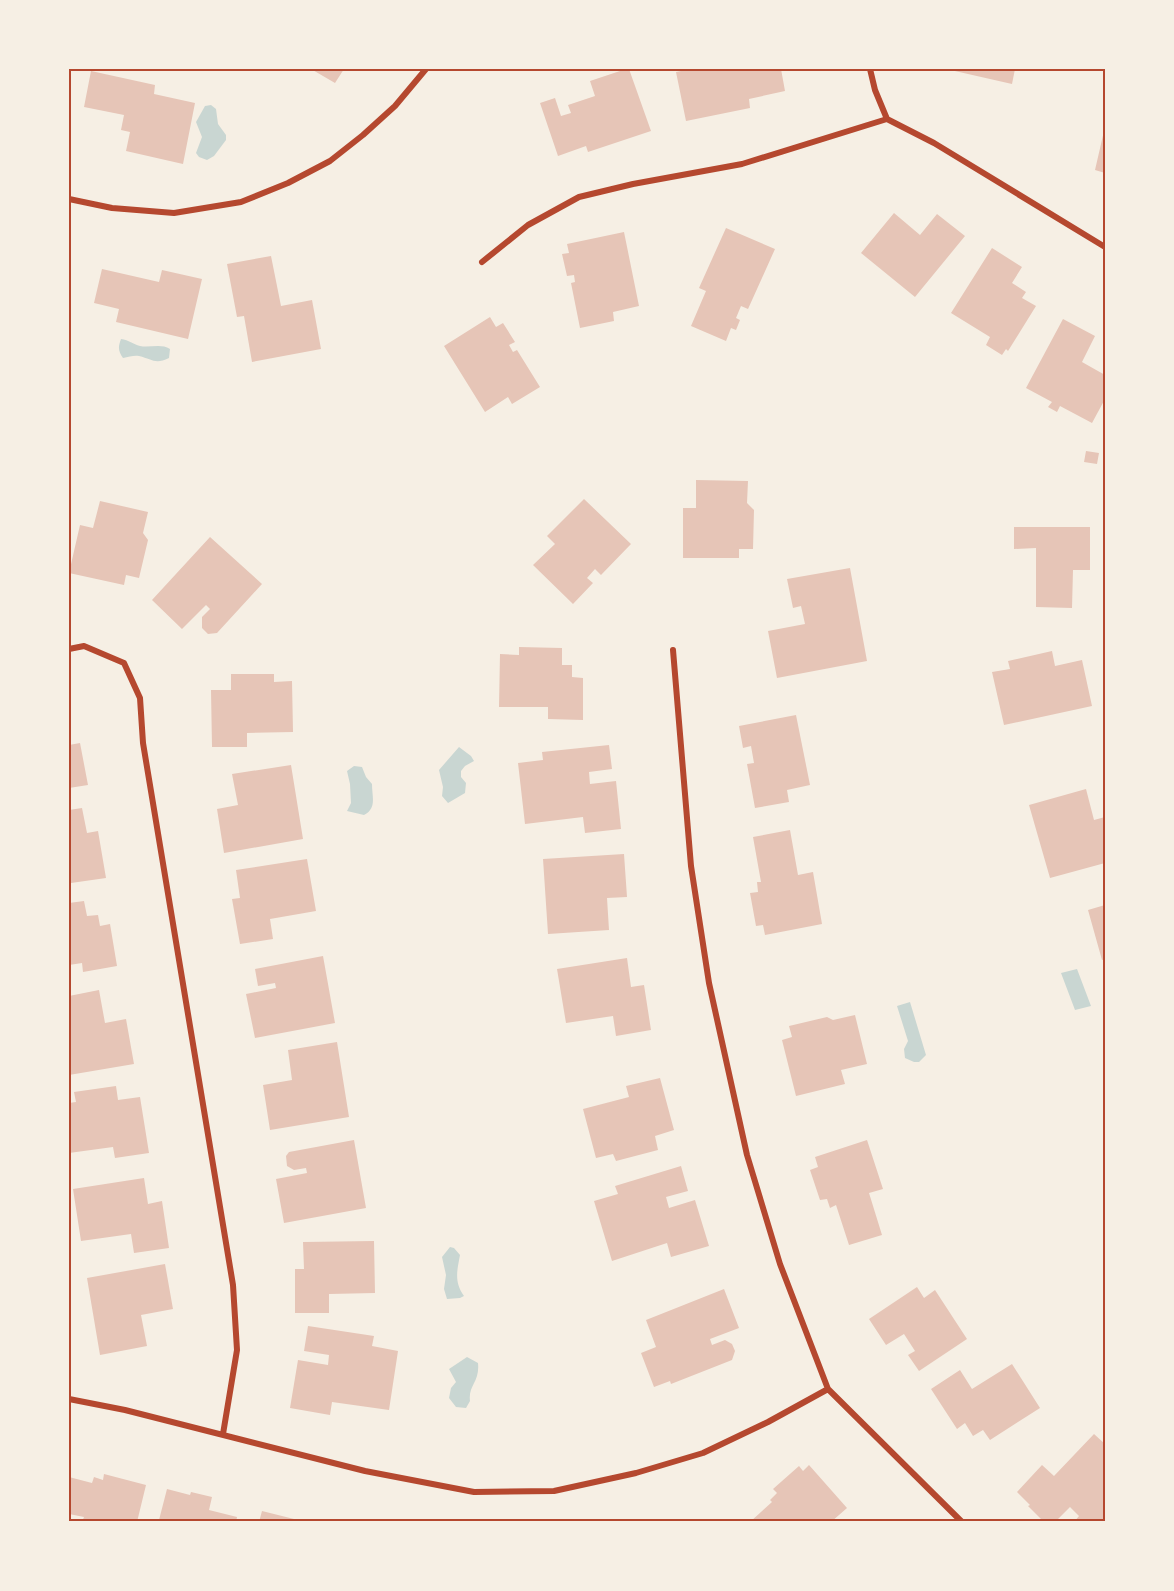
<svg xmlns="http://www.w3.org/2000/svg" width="1174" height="1591" viewBox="0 0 1174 1591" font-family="Manrope,sans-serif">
<rect width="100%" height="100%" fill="#f6efe4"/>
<!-- water -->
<path fill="#c9d6d2" d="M211 105 216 109 218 124 226 135V140L214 156 207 160 199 157 196 153 202 137 196 122 205 106Z
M121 339C129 340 133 344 140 346 150 348 161 343 170 349L169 358C155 365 152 359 139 356 134 355 129 357 123 358 118 351 118 347 121 339Z
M459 747 471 756 474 761 465 766 461 771V777L466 783 465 793 448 803 442 796 443 787 439 770Z
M354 766 362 767 366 777 372 784C372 797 377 808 364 815L347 811 351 803 350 784 347 771Z
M1077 969 1091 1006 1075 1010 1061 973Z
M910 1002 926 1055 919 1062H914L905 1058 904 1049 908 1041 897 1006Z
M450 1247 454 1248 460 1255C457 1271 454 1282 464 1296L460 1298 447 1299 444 1289 446 1275 442 1257Z
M467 1357 478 1363C480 1382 468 1385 470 1401L466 1408 456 1407 449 1398 451 1388 456 1382 449 1369Z"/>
<!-- building -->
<path fill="#e6c5b7" d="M311 69H344L335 83Z
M626 69H629L651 131 588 152 586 146 558 156 540 103 555 98 561 116 571 113 568 105 595 96 590 81Z
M691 69H781L785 91 749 99 750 108 686 121 676 72Z
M946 69H1015L1012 84Z
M91 71 155 85 154 94 195 103 183 164 126 151 130 132 121 130 124 115 84 107Z
M1104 131H1105V173L1095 170Z
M894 213 920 235 937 214 965 236 915 297 861 253Z
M726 228 775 249 748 309 741 306 736 318 740 320 736 330 731 328 726 341 691 326 706 291 699 288Z
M624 232 639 306 613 312 614 321 580 328 571 283 575 282 574 275 567 276 562 254 569 253 567 244Z
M992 248 1022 267 1012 283 1026 292 1022 298 1036 306 1008 351 1006 349 1002 355 986 345 990 337 951 313Z
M271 256 281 306 312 300 321 349 252 362 244 316 237 317 227 264Z
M102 269 159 282 162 270 202 279 188 339 116 322 119 309 94 303Z
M490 317 496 327 503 323 515 342 509 345 513 352 517 350 540 387 512 404 508 397 485 412 444 346Z
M1063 319 1095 336 1082 362 1105 375V399L1092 423 1060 406 1057 412 1048 407 1052 402 1026 388Z
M1086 451 1099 453 1097 464 1084 462Z
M696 480 748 481 747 503 754 510 753 549H739V558H683V508H696Z
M584 499 631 544 601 575 595 569 587 578 593 583 573 604 533 565 555 544 547 536Z
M100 501 148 512 143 533 148 540 139 578 126 575 124 585 69 573 80 525 93 528Z
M1014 527H1090V570H1073L1072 608 1036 607V548L1014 549Z
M210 537 262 584 217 633 208 634 202 628V617L210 609 206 605 182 629 152 600Z
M850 568 867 661 777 678 768 631 805 624 801 606 793 608 787 579Z
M519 647 562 648V665H572V677L583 678V720L548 719V707H499L500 654 519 655Z
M1052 651 1055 666 1082 660 1092 706 1004 725 992 672 1010 669 1008 661Z
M231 674H274V682L292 681 293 732 247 733V747H212L211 690H231Z
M796 715 810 785 787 790 789 802 755 808 747 764 754 763 751 746 743 748 739 726Z
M80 743 88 785 69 788V745Z
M609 745 612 769 589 772 590 784 616 781 621 829 585 833 583 817 525 824 518 763 543 760 542 752Z
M291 765 303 839 224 853 217 809 238 805 232 774Z
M1086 789 1094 820 1105 817V863L1050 878 1029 805Z
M82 808 87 833 98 831 106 878 71 883 69 871V810Z
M790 830 798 875 813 872 822 924 765 935 763 925 756 926 750 893 758 892 757 882H761L753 837Z
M624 854 627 897 607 898 609 930 548 934 543 859Z
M307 859 316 911 270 919 273 939 240 944 232 899 240 898 236 870Z
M84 901 87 916 98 915 100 926 110 924 117 966 83 972 82 963 69 965V903Z
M1105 905V959L1102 960 1088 910Z
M323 956 335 1023 255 1038 246 994 276 988 275 983 258 986 255 969Z
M627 958 631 987 644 985 651 1030 616 1036 613 1016 566 1023 557 969Z
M99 990 105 1023 126 1019 134 1064 69 1075V996Z
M855 1015 867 1064 841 1070 845 1084 796 1096 782 1040 792 1037 789 1026 827 1017 833 1020Z
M337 1042 349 1117 270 1130 263 1085 292 1080 288 1050Z
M660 1078 674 1130 655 1136 658 1150 616 1161 613 1154 596 1158 583 1109 629 1097 626 1086Z
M116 1086 118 1100 140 1097 149 1153 115 1158 113 1147 69 1153V1103L76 1102 74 1092Z
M354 1140 366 1208 284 1223 276 1179 307 1173 306 1168 294 1170 287 1166 286 1156 289 1152Z
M867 1140 883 1189 869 1193 882 1235 849 1245 836 1205 830 1208 827 1199 820 1200 810 1170 818 1167 815 1157Z
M681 1166 688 1191 666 1197 669 1208 695 1200 709 1246 671 1257 667 1243 612 1261 594 1201 618 1194 615 1186Z
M144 1178 148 1204 162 1201 169 1248 134 1253 131 1234 81 1241 73 1189Z
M374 1241 375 1293 329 1294V1313H295V1269H304L303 1242Z
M165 1264 173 1309 141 1315 147 1346 100 1355 87 1278Z
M917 1287 924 1298 935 1290 967 1339 919 1371 908 1355 915 1351 904 1334 886 1345 869 1319Z
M724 1289 739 1328 710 1339 712 1345 725 1340 732 1344 735 1351 732 1360 671 1384 670 1381 654 1387 641 1353 656 1347 646 1320Z
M308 1326 374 1336 372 1346 398 1351 389 1410 332 1402 330 1415 290 1408 298 1360 328 1365 329 1355 304 1351Z
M1012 1364 1040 1408 990 1440 983 1430 973 1436 965 1423 957 1429 931 1389 960 1370 972 1389Z
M1094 1434 1105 1444V1522H1074L1079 1516 1070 1507 1055 1522H1044L1028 1506 1030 1505 1017 1492 1042 1465 1054 1476Z
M809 1465 847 1508 831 1522H750L772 1502 770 1500 777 1493 773 1489 799 1466 803 1471Z
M104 1474 146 1485 137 1522H82L84 1517 69 1514V1477L92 1483 94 1477 103 1480Z
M167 1489 190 1495 191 1492 212 1497 209 1510 237 1517 236 1522H168L159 1520Z
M262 1511 302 1521V1522H259Z"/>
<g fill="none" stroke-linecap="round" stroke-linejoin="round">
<!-- minor -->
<path stroke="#b5482f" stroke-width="6" d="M870 69 875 90 887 119 934 143 1105 247
M69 199 112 208 174 213 241 202 288 183 330 161 363 135 395 106 426 69
M482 262 528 225 579 197 633 184 742 164 887 119
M69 649 84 646 124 663 140 698 143 743 233 1285 237 1350 223 1434
M673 650 691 866 709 983 747 1155 780 1264 828 1389 962 1522
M69 1399 125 1410 365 1471 474 1492 554 1491 636 1473 703 1453 768 1422 828 1389"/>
</g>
<!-- border -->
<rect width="1174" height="1591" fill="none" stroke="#f6efe4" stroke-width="141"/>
<rect x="70" y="70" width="1034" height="1450" fill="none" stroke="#b5482f" stroke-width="2"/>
</svg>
